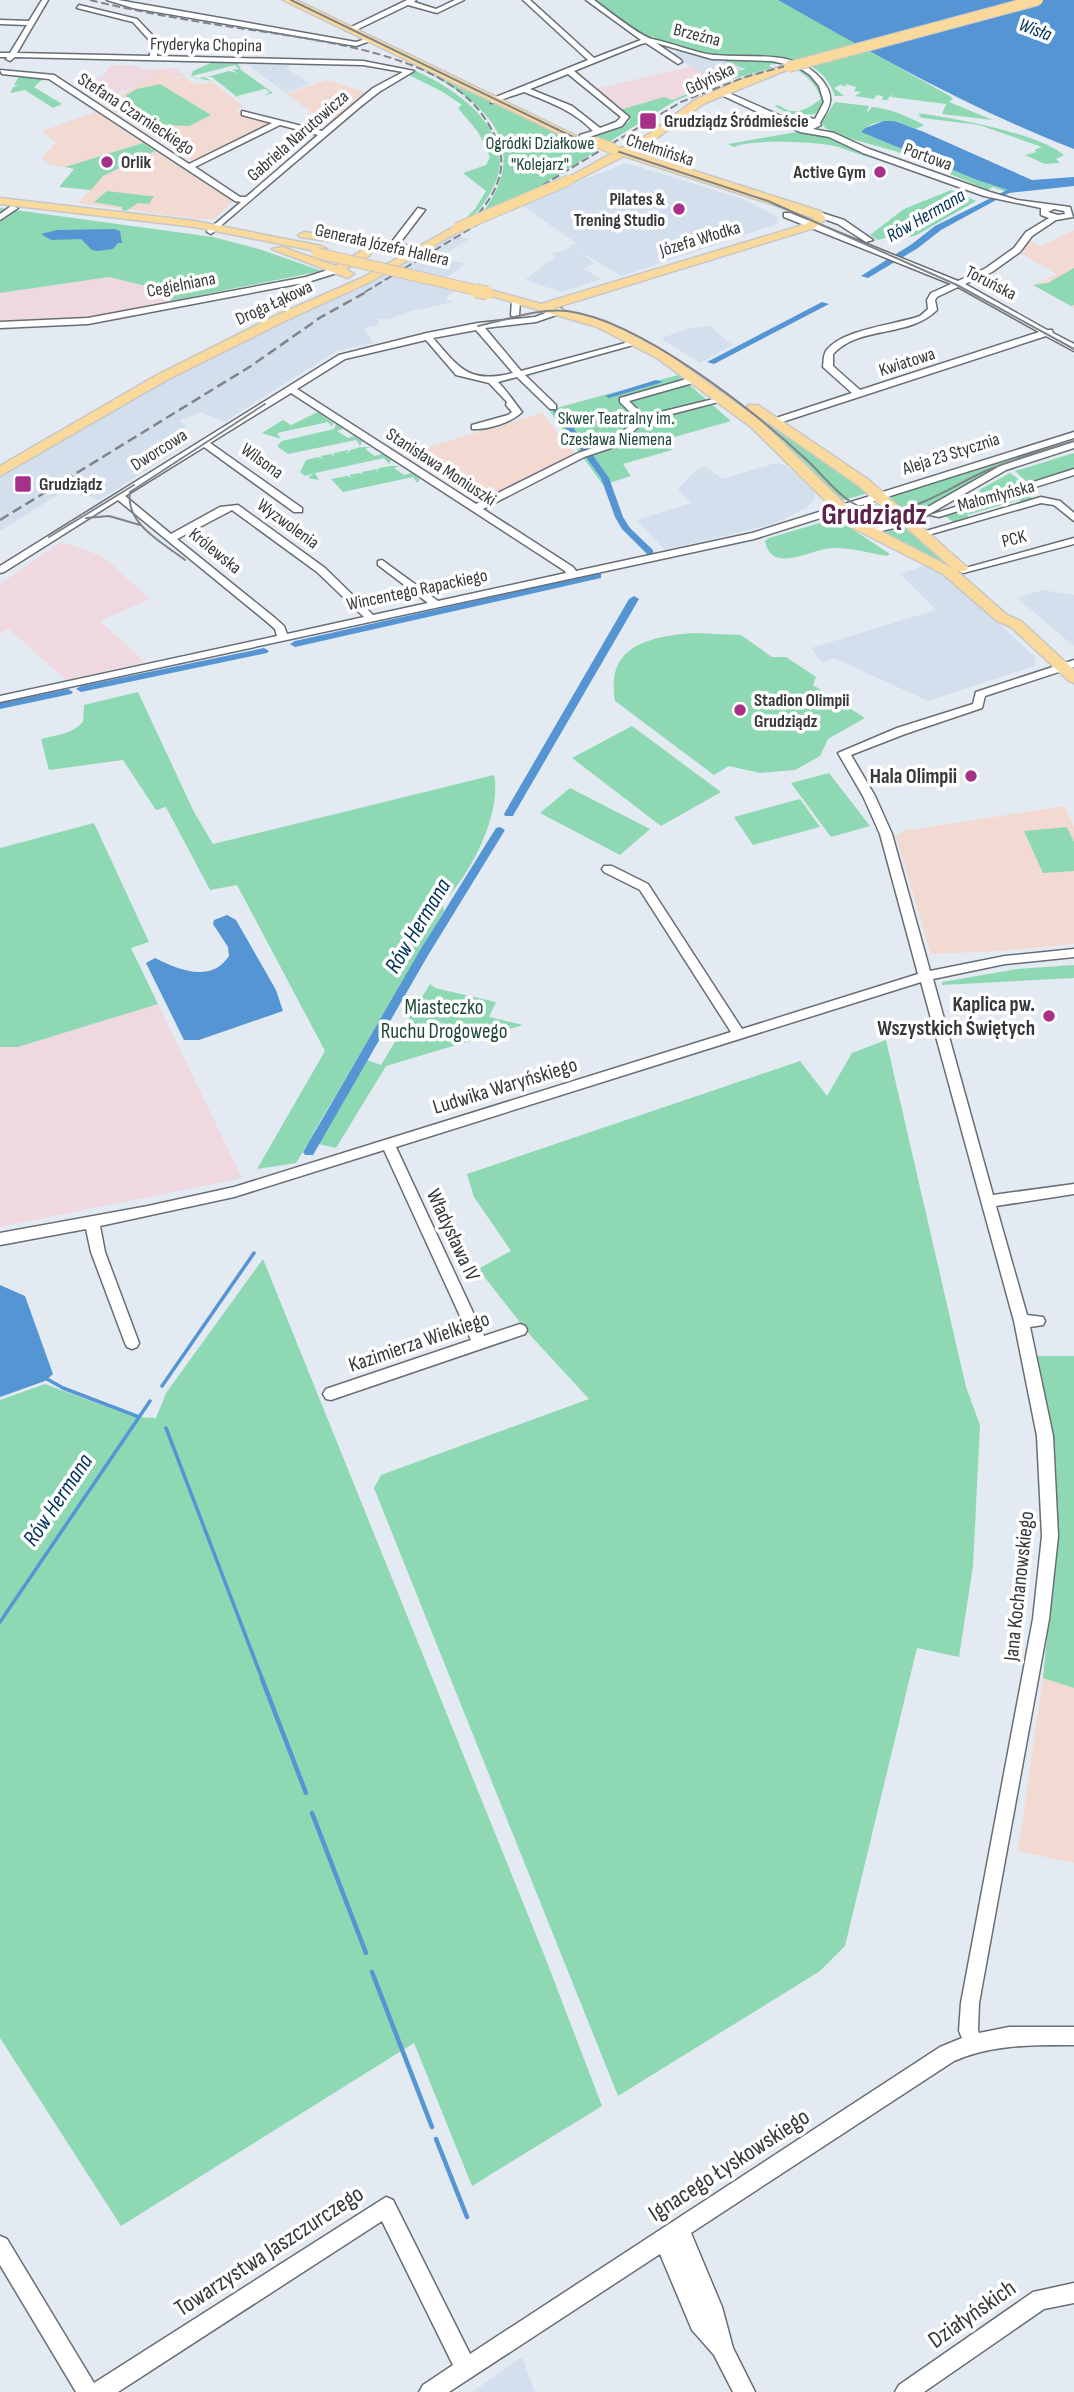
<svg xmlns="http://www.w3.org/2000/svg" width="1074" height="2392" viewBox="0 0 1074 2392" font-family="'Sofia Sans Condensed',sans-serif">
<rect width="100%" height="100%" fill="#e3eaf2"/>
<!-- built -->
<path fill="#d3dfec" d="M683 51 724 61 747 68 710 78 670 54Z
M246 64 290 65 287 68 310 84 286 93Z
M626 163 743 199 778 217 777 224 622 276 577 250 594 263 584 269 602 279 561 292 525 280 555 257 552 254 571 248 569 246 576 243 520 204Z
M450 234 469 239 439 258 466 264 437 285 457 290 445 298 453 302 412 311 389 319H378V325L364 328 373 343 336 351 224 422 201 412 179 421 187 426 174 433 189 443 99 500 69 488 0 531V476L174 376 280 323 376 280Z
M710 326 732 345 700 363 661 338 691 328Z
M776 463 785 465 800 478 814 492 815 498 806 508 773 524 665 550 636 520 691 503 678 489 696 470 704 466 723 479Z
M923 566 933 568 953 581 1034 656 1036 660 1035 666 928 701 834 658 822 663 811 648 936 610 900 574Z
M1042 590 1074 595V646L1017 598Z
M522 2357 535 2392H472Z"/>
<!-- industrial -->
<path fill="#f0d8e1" d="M111 65 139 66 143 70 175 68 186 76 149 81 112 95 89 80 103 76Z
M693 66 716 82 673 101 620 110 595 89Z
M109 277 150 287 167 296 171 301 79 319 0 322V293Z
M61 542 102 556 150 599 100 621 145 662 66 680 9 629 0 633V584Z
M158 1004 242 1178 0 1227V1047H19Z"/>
<!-- education -->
<path fill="#f2d9d1" d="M165 74 174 79 183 77 196 85 212 82 244 107 235 110 269 124 193 162 102 104 145 82 158 78 153 75Z
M326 80 365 92 331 122 323 120 286 94Z
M96 112 143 143 65 167 51 165 41 158 56 143 42 131Z
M155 151 233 201 215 219H198L78 203 103 176Z
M1074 230V308L1033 285 1057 274 1022 254 1029 241 1042 246Z
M542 413 576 455 481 503 404 454Z
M1064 806 1074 826V944L999 951 931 954 896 836 903 831Z
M1043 1678 1074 1688V1863L1018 1851Z"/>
<!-- green -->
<path fill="#8ed9b3" d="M594 0H778L950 96 953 99 949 102 993 120 942 114 946 104 891 97 892 94 887 100H882L883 96 876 95 874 99 855 96 861 92 854 91 856 87 845 84 847 87 840 85 834 88 844 96H835C818 45 757 60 716 54 693 51 670 42 648 36 633 33 608 10 594 0Z
M731 60C766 60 815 58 825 101L815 114C800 115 789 116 775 106L778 105C796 117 806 110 821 99 816 78 788 59 769 65L772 68 721 82 675 101 609 142 591 135 629 122 630 119 620 110 664 97 673 100 715 82 710 78 746 69 724 61Z
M211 63H238L241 70 273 93 264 95 270 92 265 89 237 96 241 100 250 99 241 100 212 77H207L229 71 238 73 232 70 239 69 235 65 192 76 196 79 204 77 212 81 191 77 193 71Z
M420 69H421L595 152 529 193 483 212C534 142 482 100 420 69Z
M416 71C459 90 522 135 492 190 484 204 477 215 463 221L475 209 486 191 463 173 486 165 490 157 478 132 458 108 462 105 443 92 409 75Z
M20 75 44 78 34 87 62 104 53 108 25 90 10 93 13 87 18 86 14 85Z
M160 84 211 115 189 126 164 125 149 129 131 117 145 113 126 100V95L137 89Z
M835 102 869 106 866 114 872 107C891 109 908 116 924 125L916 129C899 123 876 115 861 132L977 180 1009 190 1006 192 993 187 988 190 895 151 844 137 825 128 822 122Z
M918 113C953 118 1038 133 1064 155L1056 159 1060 163 1045 164 1025 155 1037 152 1034 150 1042 147 979 125 923 118 918 116 921 115Z
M797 132 821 134 872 159C862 155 849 151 842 148 822 141 748 139 734 147L728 144Z
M143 143 155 151 103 176 91 190 59 187 74 169 65 167Z
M951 190 976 201 915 236 897 238 892 236 878 240 870 235 904 209Z
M107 191 149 196H154L149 204 138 203 126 211 122 210V207L94 202Z
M0 208 213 237 259 249 322 271 171 301 167 296 150 287 109 277 0 293Z
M1074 268V305L1071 306 1033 285 1048 283Z
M678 375 731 421 664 440 672 450 623 464 631 476 603 485 549 410Z
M318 412 333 423 332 427 328 422 277 433 281 439 262 433 283 420 291 425Z
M761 417 840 468 868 493 841 501 805 462 755 420Z
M336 424 343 429 337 431 348 438 354 436 362 441 360 446 356 440 288 454 277 446 282 441 334 429Z
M1046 445 1052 449 991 471 912 516 887 497Z
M361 447H371L365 449 375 456 382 454 391 460 389 464 384 458 315 473 319 480 308 478 314 473 305 476 300 472 306 460 318 457 324 459 320 456 332 454 334 457V453L348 450 347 454 350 450Z
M1074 453V469L1028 483 1015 471Z
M390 466H400L394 468 404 475 411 473 420 479 417 483 413 477 343 492 331 479 347 476 353 478 349 475 360 473 363 475 362 472 377 469 376 473 379 468Z
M1010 473 1025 484 984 497 979 490Z
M1016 492 1027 494 1034 500 1022 502 1019 500 967 515 969 517 953 522 944 515Z
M868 502 881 506 890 514 889 521 872 524 857 516 855 509Z
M833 519 840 521 890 554 887 556C869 553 849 547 832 548 811 549 771 575 765 541L769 538Z
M905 527 943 561V562L879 534Z
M693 633 741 635 772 657H786L816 677 813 685 865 718 828 739 820 756 795 770 760 773 729 766 714 775 615 701C606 646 647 637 693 633Z
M138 692 194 812 213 844 494 775C502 814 470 876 442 903L444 911 311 1137 364 1059 381 1065 430 984 435 988 496 1002 489 1017 523 1025 386 1066 336 1148 314 1143 307 1145 296 1163 257 1169 325 1051 237 885 210 890 166 807 156 810 123 760 49 770 41 739C57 735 72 734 83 722L84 705Z
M632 726 721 792 661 826 572 758Z
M829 773 870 826 831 837 791 783Z
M570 788 650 829 620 855 540 813Z
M800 799 820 827 753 845 734 817Z
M94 823 149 942 131 948 158 1004 18 1047H0V848Z
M1067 827 1074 842V871L1043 873 1024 831Z
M1074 965V978L942 985V982L1017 969Z
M886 1040 966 1387 980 1425 973 1566 959 1657 917 1648 845 1946 820 1971 618 2096 374 1488 381 1475 589 1399 531 1336 478 1269 511 1251 474 1197 467 1174 800 1061 827 1096 852 1053Z
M263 1259 545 1957 602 2106 472 2186 414 2043 121 2226 0 2038V1400L45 1384 134 1417 156 1418 166 1393Z
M1035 1356H1074V1688L1043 1678C1049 1613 1059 1538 1056 1473 1054 1433 1045 1395 1035 1356Z"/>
<!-- water -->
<path fill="#5695d4" d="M778 0H1074V149C971 109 875 55 778 0Z
M884 121H894L924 132 1032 180 1074 177V186L1009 193 1006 192 1008 190 977 180 861 132 865 128Z
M114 229 120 231 122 243H118L113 249 98 251 92 250 81 239 51 240 41 234 57 230Z
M227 915 236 920 276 990 283 1011 199 1040H184L146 963 155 958C177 969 211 984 229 956L228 947 213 924 214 920Z
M0 1285 25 1296 53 1374 45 1381 0 1397Z"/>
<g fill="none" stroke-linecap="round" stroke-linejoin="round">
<!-- stream-far1 -->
<path stroke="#5695d4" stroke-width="3.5" d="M47 1379 63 1388 139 1417
M162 1386 254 1253
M166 1428 263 1681
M0 1622 150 1401"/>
<!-- stream -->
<path stroke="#5695d4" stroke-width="4.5" d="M262 1679 306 1793
M312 1813 366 1953
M372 1972 432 2127
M436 2139 467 2217"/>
<!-- canal -->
<path fill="#5695d4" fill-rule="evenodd" d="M1007 190 1011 192 1009 193 941 230 918 248 868 278 861 276 912 244 935 226Z
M822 302 829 304 714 364 707 362Z
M656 380 663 382 609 398 605 396Z
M554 409H560L609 478 623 517 630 528 653 550V554H647L622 529 615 517 601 478 553 411Z
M598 573 601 574V578L295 647 290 644 295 641Z
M634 596 639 599 514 814 513 816H505L504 814 629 599Z
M264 648 269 651 267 653 81 692 76 689 81 686Z
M68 689 73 692 71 694 0 709V703Z
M500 827 505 830 427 957 313 1155H305L303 1152 305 1149 419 952 496 828Z"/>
<defs>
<path id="minor" d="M42 0H48L17 53 150 56V41L133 22 77 8 79 5 137 19 158 41 157 56 363 61 414 71 379 92 360 107 211 234 207 232 208 230 241 202 235 201 49 79 2 74 0 70 54 75 189 164 272 123 242 115V111L322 131 373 88 403 72 363 65 15 57 10 61 6 59 7 57H0V53H10L27 25 0 24V20L29 21ZM280 125 318 135 246 197H240L195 167Z
M107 0H118L356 42 369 38 373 40 356 46 133 8Z
M407 0H416L414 2 436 9 455 0H464L437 13 408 5 352 32 345 30Z
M523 0H530L594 58 641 40 586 0H594C606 9 640 36 652 39 673 43 694 53 715 55 752 59 795 48 822 80 836 98 830 106 820 123L821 125 813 129 834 133 869 149 990 192 1017 200 1070 207 1073 217 1056 220 1032 236 1020 252 992 272 965 284 1047 330H1052L1053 333 1074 344V351L1046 336 776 424H770V420L852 393 823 367C824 361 823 356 826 351 842 329 895 325 920 316L928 309 927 300 931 293 951 284 784 217V213H790L958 281 986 268 1014 248 1026 232 1049 218 1041 215V208L984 196 863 153 829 137 800 132 715 92 722 90 790 120 805 117 815 119 824 102 819 86 810 75 798 67 772 61 712 59 656 43 681 60 682 62 678 64 646 43 641 44 574 71 629 117 622 126 583 139H580V135L593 131C574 111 549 102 524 92L491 103V99L588 60ZM568 74 621 117 616 122 600 128 572 106 530 89ZM805 121 812 124 803 127 795 124ZM1054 209 1064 211 1065 214 1058 215 1048 212ZM958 287 1039 332 860 390 833 366V354C860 325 909 338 937 310L935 300 937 297Z
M11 206 18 208 0 220V214Z
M418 208 425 210 399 244 415 247V251L390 248 365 250V246L391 243Z
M816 211 844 220 873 240 866 242 838 224 813 215 812 213Z
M337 267 340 268V272L308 282 88 324 0 328V322L88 318 306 277Z
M516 298 520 301 519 315 515 318 511 315 512 301Z
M559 308 562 309V313L536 322 485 328 521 371 640 339 644 342 525 375 556 405V409H550L517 377 498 382C508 392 514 402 522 412 511 423 486 430 472 429V425L508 415 512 412 506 405 507 402 489 383 456 375 426 340 345 359 297 389 476 504 578 453 611 442 637 419 620 402V398L697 376 702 379 700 381 629 401 644 416 726 396V400L645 421 617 446 584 457 483 509 573 567 576 571 752 533 1074 432V438L754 539 0 702V696L277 636 275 629 267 622 118 500 4 572 0 573V566L339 355 427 333 478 323 535 317ZM476 330 513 373C469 384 460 369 433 338ZM291 393 565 571 566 573 438 601 382 560 378 561V565L428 603 373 615 325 568 238 505 220 507 171 534 125 496 204 447 294 512H302V508L210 443ZM232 510 317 572 364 617 287 634 284 626 275 618 177 539Z
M1074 442V448L1006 470 912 524 868 534 863 531 905 520 1000 466Z
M1074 469V475L939 517 930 515Z
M1041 497 1060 501 1074 513V521L1054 505 1041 503 921 537 916 534Z
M1074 538V544L963 573 958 570Z
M1074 660V667L985 696 982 708 905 734 851 755 875 796 892 834 930 971 1005 956 1074 949V957L1005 964 933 979 993 1195 1074 1184V1194L996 1206 1027 1315 1043 1317 1045 1321 1043 1325 1030 1327 1053 1436 1058 1536 1049 1619 979 2003 978 2030 979 2033 1009 2027H1074V2045C1032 2045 993 2044 954 2061L691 2233 722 2307 733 2348 755 2392H733L714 2355 692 2330 660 2254 449 2392H419L423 2385 453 2365 382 2221 118 2392H76L0 2265V2236L7 2239 94 2383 386 2197 393 2200 470 2354 940 2047 962 2038 959 2031 961 2003 1033 1619 1042 1536 1037 1436 1014 1321 921 982 396 1147 484 1336 520 1324 525 1326 527 1330 525 1334 331 1400 326 1399 323 1394 326 1389 471 1340 384 1150 234 1197 100 1226 105 1252 139 1343 137 1347 132 1349 127 1347 125 1343 91 1252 86 1229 0 1245V1233L148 1206 234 1187 731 1032 640 890 604 872 602 869 604 866H612L648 884 742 1029 918 974 880 834 863 796 838 753 897 728 973 704 976 692Z
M1074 2283V2303L1044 2309 924 2392H895L899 2385 1033 2292Z"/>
<path id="major" d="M283 0H296L595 145 586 147Z
M785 65 794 67 703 104 657 138 632 151 820 211 826 219 814 228 554 308 605 321 665 352 761 421 863 522 952 568 859 486 747 408 748 405H758L869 480 968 568 966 571H957L1007 615 1021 621 1074 670V683L1069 681 1011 627 997 621 943 574 853 528 751 427 657 358 597 327 481 293 487 289 541 304 806 224 814 218 624 156 573 182 564 180 614 152 609 149 610 147 622 148 649 134 695 100 737 81Z
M0 198 195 221 321 246 327 249 321 252 195 227 0 204Z
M457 225 461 226V230L370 282 285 321 165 381 0 476V466L157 375 277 315 362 278Z
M304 232 359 239 374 247 369 256 346 269 354 274 348 278 272 249 282 247 336 266 360 252 362 248 356 245 300 237 298 235Z"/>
</defs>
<!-- minor casing -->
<use href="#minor" stroke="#686e75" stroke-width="3"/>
<!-- major casing -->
<use href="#major" stroke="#c7c7c8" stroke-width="3"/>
<!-- minor -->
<use href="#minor" fill="#fff" fill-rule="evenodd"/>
<!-- major -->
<use href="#major" fill="#fad99c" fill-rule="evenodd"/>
<!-- tram -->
<path stroke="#808489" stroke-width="2" d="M291 0 571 136 768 201 957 285 1074 349
M478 326C506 320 538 308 567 311 640 320 754 411 808 461 830 482 847 510 880 511 919 512 954 484 988 470 1016 458 1045 450 1074 441
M86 518 109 516 140 525
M49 537 134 485
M185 560C163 543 125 524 130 492L265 404"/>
<!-- rail-far1 -->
<path stroke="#808489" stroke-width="2" stroke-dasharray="8 3.5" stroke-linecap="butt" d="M90 0C143 13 198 22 252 30 317 40 406 51 459 91 476 104 486 118 495 136 512 170 492 202 467 225
M365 292 681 102 745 77 1029 0"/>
<!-- rail -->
<path stroke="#808489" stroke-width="2.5" stroke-dasharray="10 5" stroke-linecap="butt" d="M0 520 251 366 321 317 368 291"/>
<defs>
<path id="major-bridge-far1" d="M789 67 1038 0
M595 142 614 149
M457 228 569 180
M317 253 484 292"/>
<path id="major-bridge" d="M476 291 487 293"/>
</defs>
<!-- major-bridge-far1 casing -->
<use href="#major-bridge-far1" stroke="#c7c7c8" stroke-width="12" stroke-linecap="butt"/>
<!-- major-bridge casing -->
<use href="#major-bridge" stroke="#c7c7c8" stroke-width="15" stroke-linecap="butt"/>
<!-- major-bridge-far1 -->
<use href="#major-bridge-far1" stroke="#fad99c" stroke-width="10"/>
<!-- major-bridge -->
<use href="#major-bridge" stroke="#fad99c" stroke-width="13"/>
</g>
<!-- markers -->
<g fill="#a73189" stroke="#fff" stroke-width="2.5">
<rect x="639" y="112" width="18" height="18" rx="3.5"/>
<circle cx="107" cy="162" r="7"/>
<circle cx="880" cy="172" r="7"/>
<circle cx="679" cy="209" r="7"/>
<rect x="14" y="475" width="18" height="18" rx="3.5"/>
<circle cx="740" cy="710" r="7"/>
<circle cx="971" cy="776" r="7"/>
<circle cx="1049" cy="1016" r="7"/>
</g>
<g text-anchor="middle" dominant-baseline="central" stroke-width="7" stroke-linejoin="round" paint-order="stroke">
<!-- far-street labels -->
<g font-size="18" fill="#36383b" stroke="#fff">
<text transform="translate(697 35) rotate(14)">Brzeźna</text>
<text transform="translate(206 45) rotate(1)">Fryderyka Chopina</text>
<text transform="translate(710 79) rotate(-25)">Gdyńska</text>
<text transform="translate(136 114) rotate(33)">Stefana Czarnieckiego</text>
<text transform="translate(298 136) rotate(-41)">Gabriela Narutowicza</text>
<text transform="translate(660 150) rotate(18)">Chełmińska</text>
<text transform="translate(928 157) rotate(20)">Portowa</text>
<text transform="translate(700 239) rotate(-17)">Józefa Włodka</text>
<text transform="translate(382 245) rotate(13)">Generała Józefa Hallera</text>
<text transform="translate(991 283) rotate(27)">Toruńska</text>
<text transform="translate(181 285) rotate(-11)">Cegielniana</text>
<text transform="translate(274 303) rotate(-25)">Droga Łąkowa</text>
<text transform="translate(907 362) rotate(-18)">Kwiatowa</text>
<text transform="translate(159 450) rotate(-32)">Dworcowa</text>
<text transform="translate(951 454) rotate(-18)">Aleja 23 Stycznia</text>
<text transform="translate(262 461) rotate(36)">Wilsona</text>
<text transform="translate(441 467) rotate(33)">Stanisława Moniuszki</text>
<text transform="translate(996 496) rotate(-15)">Małomłyńska</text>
<text transform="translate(288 524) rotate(36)">Wyzwolenia</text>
<text transform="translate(1014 539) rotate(-14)">PCK</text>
<text transform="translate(215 551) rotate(39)">Królewska</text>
<text transform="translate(417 590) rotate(-12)">Wincentego Rapackiego</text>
</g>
<!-- far-poi labels -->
<g font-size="18" font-weight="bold" fill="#36383b" stroke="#fff" text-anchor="start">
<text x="664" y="121">Grudziądz Śródmieście</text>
<text x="121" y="162">Orlik</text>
<text x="866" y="172" text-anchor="end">Active Gym</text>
<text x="665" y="199" text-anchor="end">Pilates &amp;<tspan x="665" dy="21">Trening Studio</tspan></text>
<text x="39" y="484">Grudziądz</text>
<text x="754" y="700">Stadion Olimpii<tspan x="754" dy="21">Grudziądz</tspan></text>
</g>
<!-- far-park labels -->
<g font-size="18" fill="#1f4936" stroke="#fff">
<text x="540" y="143">Ogródki Działkowe<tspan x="540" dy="21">"Kolejarz"</tspan></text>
<text x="616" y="418">Skwer Teatralny im.<tspan x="616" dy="21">Czesława Niemena</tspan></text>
</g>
<!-- far-water labels -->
<g font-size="19" font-style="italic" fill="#003159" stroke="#fff">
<text transform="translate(1035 30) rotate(21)">Wisła</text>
<text transform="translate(926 216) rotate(-30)">Rów Hermana</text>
</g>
<!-- poi labels -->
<g font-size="21" font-weight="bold" fill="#36383b" stroke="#fff" text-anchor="end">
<text x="957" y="776">Hala Olimpii</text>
<text x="1035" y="1004">Kaplica pw.<tspan x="1035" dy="24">Wszystkich Świętych</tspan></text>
</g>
<!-- park labels -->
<g font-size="21" fill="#1f4936" stroke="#fff">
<text x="444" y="1007">Miasteczko<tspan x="444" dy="24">Ruchu Drogowego</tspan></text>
</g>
<!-- street labels -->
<g font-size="21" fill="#36383b" stroke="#fff">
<text transform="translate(505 1086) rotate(-17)">Ludwika Waryńskiego</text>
<text transform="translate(453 1235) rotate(65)">Władysława IV</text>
<text transform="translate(419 1342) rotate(-19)">Kazimierza Wielkiego</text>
<text transform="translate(1019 1586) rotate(-84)">Jana Kochanowskiego</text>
</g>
<!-- water labels -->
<g font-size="23" font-style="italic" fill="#003159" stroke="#fff">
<text transform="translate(418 926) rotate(-59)">Rów Hermana</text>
<text transform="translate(58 1500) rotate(-56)">Rów Hermana</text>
</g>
<!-- near-street labels -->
<g font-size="24" fill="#36383b" stroke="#fff">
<text transform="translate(729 2165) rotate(-33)">Ignacego Łyskowskiego</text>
<text transform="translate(269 2251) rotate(-33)">Towarzystwa Jaszczurczego</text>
<text transform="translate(972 2314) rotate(-35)">Działyńskich</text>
</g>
<!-- far-town labels -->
<g font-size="30" font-weight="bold" fill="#5c234c" stroke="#fff">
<text x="874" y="515">Grudziądz</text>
</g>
</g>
</svg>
